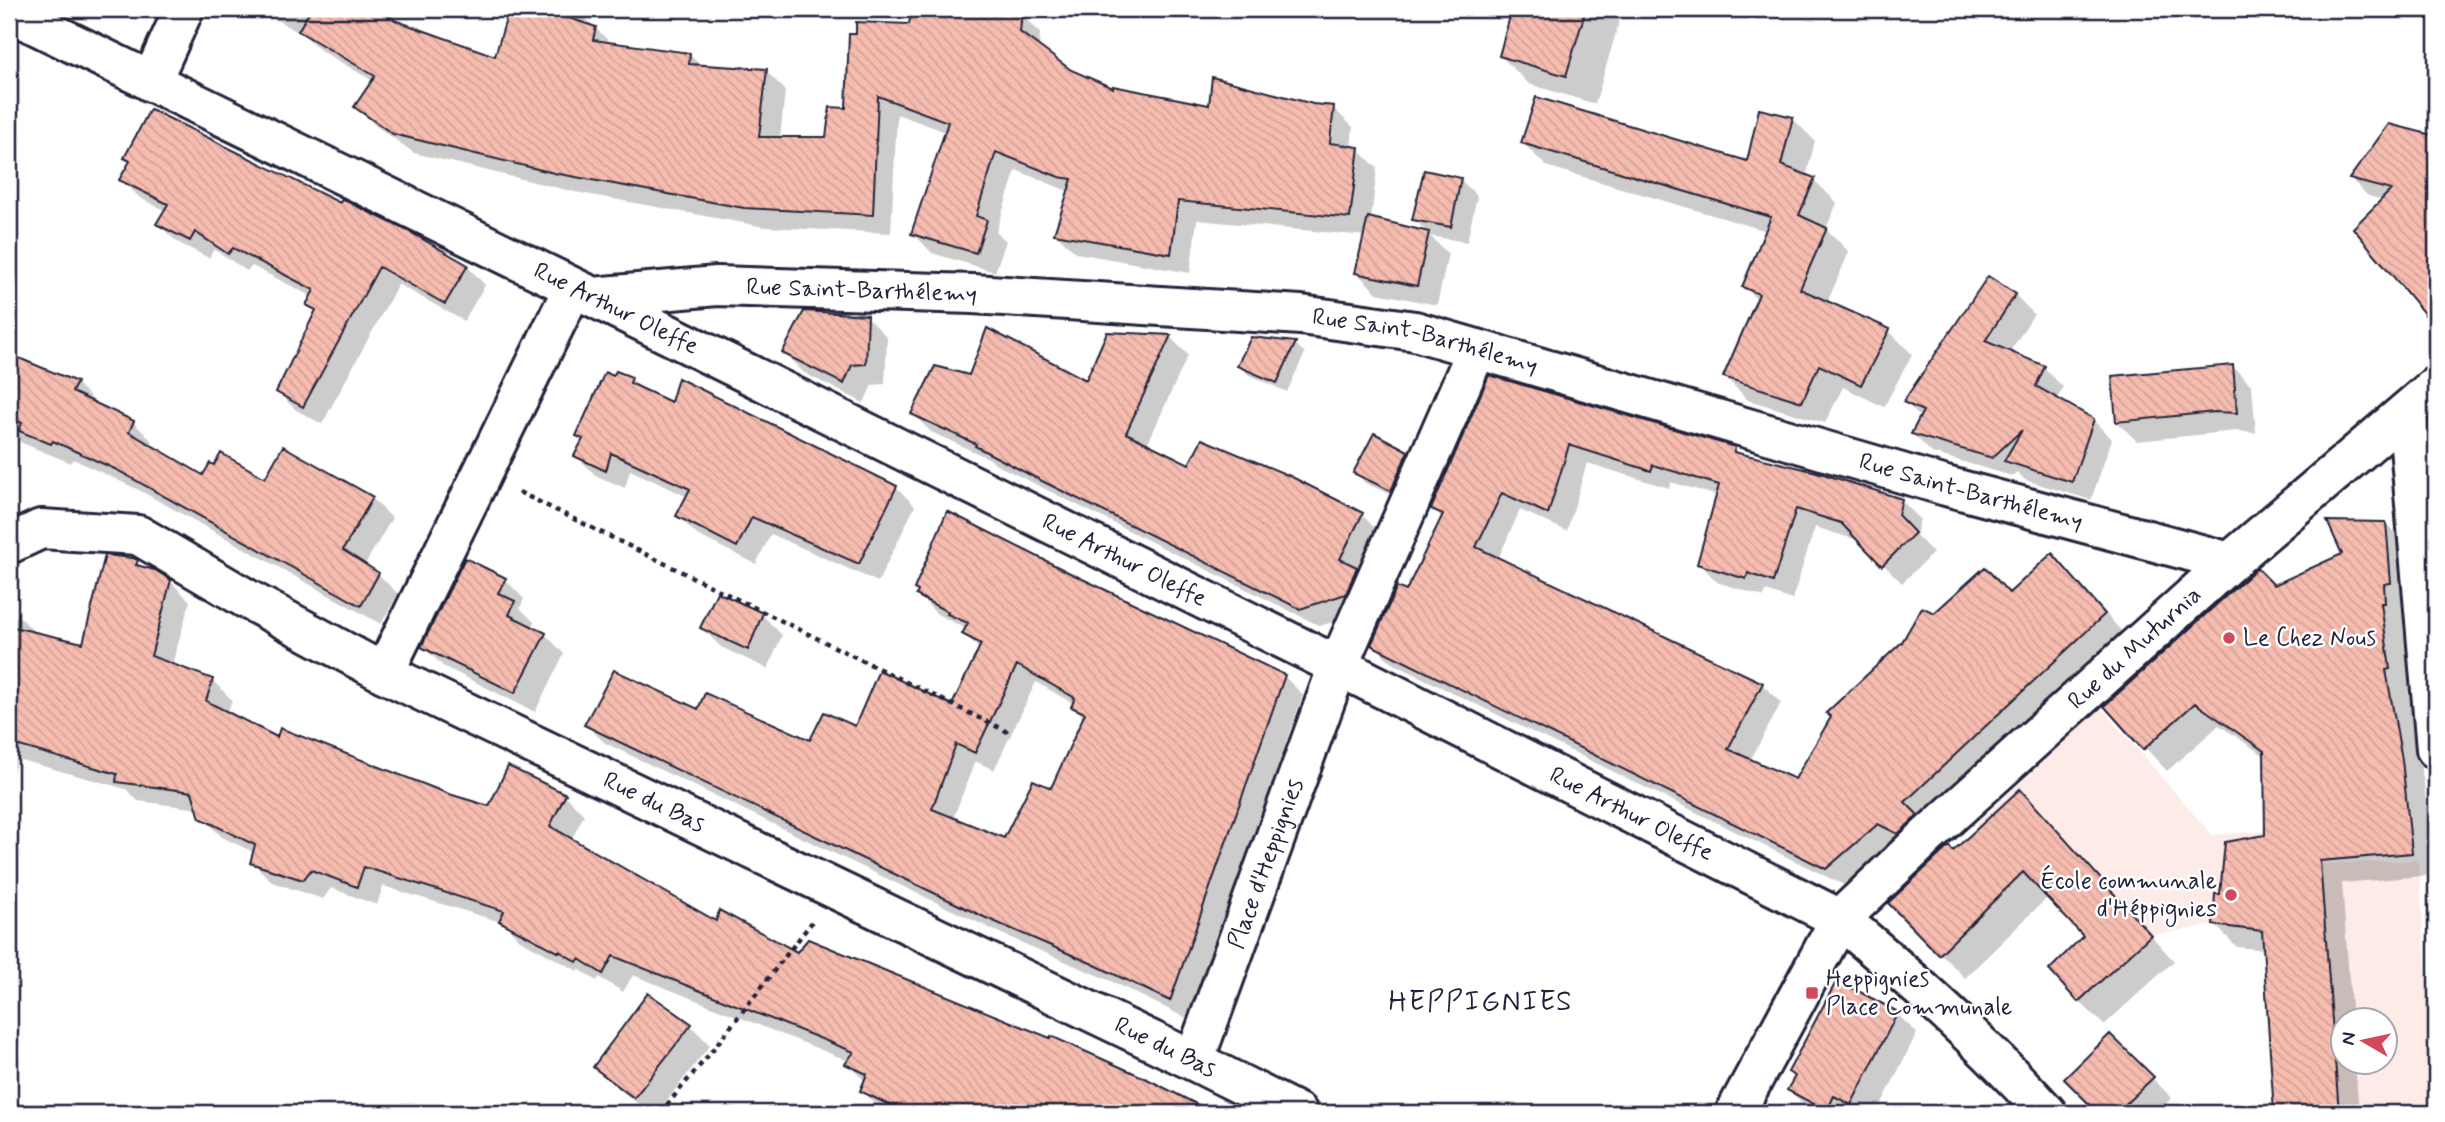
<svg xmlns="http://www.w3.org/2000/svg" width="2445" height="1122" viewBox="0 0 2445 1122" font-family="Mynerve,sans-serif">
<defs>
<pattern id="building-back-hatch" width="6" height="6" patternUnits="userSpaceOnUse" patternTransform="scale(1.75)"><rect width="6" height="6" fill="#f6bcaf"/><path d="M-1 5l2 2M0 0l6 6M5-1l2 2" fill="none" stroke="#d3a197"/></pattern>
</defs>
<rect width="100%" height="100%" fill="#fff"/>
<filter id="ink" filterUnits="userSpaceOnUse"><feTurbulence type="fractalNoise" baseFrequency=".0143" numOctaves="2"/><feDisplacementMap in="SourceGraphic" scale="14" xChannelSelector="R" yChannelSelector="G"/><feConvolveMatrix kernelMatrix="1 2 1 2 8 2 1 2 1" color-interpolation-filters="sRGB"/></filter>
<g filter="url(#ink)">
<!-- built -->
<path fill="#fcebe7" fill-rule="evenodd" d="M2101 708 2212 835 2278 830 2280 861 2321 864 2418 860 2436 1113H2274L2262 931 2213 925 2151 935 2113 969 1975 825ZM2344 1020H2386V1062H2344Z"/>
<!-- shadow -->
<path fill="#0003" fill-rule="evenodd" d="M257 9H373L397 23 497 58 511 9H554L584 17 612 44 689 54 702 67 766 71 785 90 780 139H828L911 26 914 9H1008L1013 14H1021L1040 33 1039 49 1070 72 1114 91 1210 107 1313 106 1333 108 1353 127 1351 148 1358 149 1377 168 1371 219 1429 234 1414 219 1460 179 1477 196 1467 242 1430 236 1448 254 1437 305 1377 293 1357 273 1366 236 1197 220 1190 273 1076 253 1056 234 1070 192 1016 170 996 232 1006 241 995 272 932 253 913 233 946 132 897 114 891 233 765 227 575 192 414 153 376 126 356 107 373 81 320 50 305 36ZM1331 122H1334L1331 152H1328Z
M1514 9H1623L1595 104 1529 84 1501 56Z
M2433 9H2436V42L2433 38Z
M1792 118 1815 141 1806 177 1814 180 1837 203 1826 229 1849 252 1827 303 1889 331 1912 354 1884 407 1843 387 1825 423 1748 400 1725 377 1758 301 1744 286 1767 231 1546 166 1523 143 1748 163Z
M2390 126 2436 137V324L2433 321 2383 200 2368 196 2351 179Z
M126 158 467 266 485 285 464 321 398 284 322 424 296 410 278 392 316 312 309 304 313 297 252 266 247 271 214 249 209 258 177 242 158 224 166 211 140 198 122 180 131 163Z
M2015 295 2034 314 2009 353 2044 368 2063 387 2057 400 2093 420 2112 439 2091 500 2025 480 2017 472 2012 476 1932 453 1913 434 1921 418 1905 402Z
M867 317 887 337 885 384 872 385 864 403 804 373 784 353Z
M1108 334 1170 337 1188 355 1147 445 1190 466 1362 515 1380 533 1364 612 1320 626 995 464 990 459 931 432 913 414 970 377 1086 383Z
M1252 339 1295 344 1305 353 1287 392 1249 375 1239 365Z
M9 356 76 383 96 403 133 422 153 442 151 446 204 477 266 480 372 498 392 518 364 566 378 574 398 594 381 624 139 490 73 459 71 463 22 443 9 432Z
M2232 366 2252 386 2256 433 2236 431 2137 441 2117 422Z
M614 378H631L645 392 672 404 896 487 915 506 878 582 771 534 756 564 697 535 678 516 688 497 630 470 625 488 595 475 577 456 584 441 578 436Z
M1490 378 1735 449 1741 456 1901 500 1920 519 1916 535 1933 553 1902 583 1860 541 1815 527 1792 600 1766 591 1764 597 1717 582 1699 563 1718 496 1671 482 1669 488 1587 463 1567 531 1520 510 1498 559 1762 684 1781 703 1750 761 1796 781 1935 615 2070 574 2123 633 1846 886 1392 663 1373 644 1406 593 1443 519 1433 508Z
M1407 453 1417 462 1401 499 1365 483 1356 473Z
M2386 523 2408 546 2407 625 2403 626 2412 691 2408 692 2424 784 2434 875 2342 883 2352 1020H2344V1062H2355L2359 1113H2276L2265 950 2237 947 2214 924 2221 896 2267 837 2266 757 2219 725 2167 771 2106 706 2274 587 2345 554Z
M137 562 144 569 170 581 190 601 172 665 212 680 232 700 227 714 278 740 490 808 565 795 584 815 571 840 717 924 1144 1079 1212 1113H888L882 1110 862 1091 866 1082 847 1064 849 1061 633 975 623 992 599 977 597 981 579 969 578 971 520 940 504 923 383 886 377 905 331 888 323 899 272 882 252 862 255 853 222 837 202 817 199 809 138 801 126 789 17 759 9 787V616L21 618 36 634 84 645Z
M1071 575 1284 676 1303 695 1188 1019 1113 982 1004 935 605 743 586 725 699 712 811 743 856 729 953 708 980 650 964 633 966 631 963 627 937 614 918 595 919 592ZM1036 682 1074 704 1073 706 1084 718 1052 790 1005 840 953 819 975 761 994 770Z
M505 579 524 599 520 608 534 622 532 628 545 634 564 654 535 712 443 666 423 647Z
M717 594 762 615 782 635 768 669 721 647 702 628Z
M2020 791 2174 961 2104 1025 2079 1001 2085 936 2048 897 1965 978 1891 903 1953 853Z
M1838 982 1897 1014 1917 1033 1877 1113H1815L1809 1110 1789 1090 1796 1077 1790 1072Z
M690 1025 710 1045 657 1113H650L615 1086 595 1067Z
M2110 1036 2172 1098 2156 1113H2100L2067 1079Z"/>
<!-- building -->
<path fill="url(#building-back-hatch)" stroke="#22223b" stroke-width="2" fill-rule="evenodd" d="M311 9H376L397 21 495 56 509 9H542L596 27 593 40 690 53 689 64 767 69 759 137H826L830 107 846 108 849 34H856V22L909 24 912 9 1022 12 1020 32 1071 70 1113 88V86L1209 105 1212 77 1313 104 1334 106 1330 143 1359 147 1350 218 1178 201 1171 254 1054 234 1072 179 1059 177 996 152 976 216 987 220 976 253 911 234 948 122 878 96 873 215 744 208 554 173 393 134 354 107 375 76 298 31Z
M1512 9H1586L1566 76 1499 56Z
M1536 97 1747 161 1759 109 1793 117 1781 165 1815 178 1799 215 1827 228 1800 289 1890 329 1861 385 1819 365 1802 402 1723 377 1759 294 1742 287 1771 217 1521 143Z
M150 109 340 203 342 199 410 232 468 265 445 304 379 267 303 407 276 392 316 310 306 305 314 290 233 248 228 254 195 232 190 241 156 224 168 204 119 180 130 161 124 158Z
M2389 124 2436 136V328L2353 228 2391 190 2349 179Z
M1424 170 1461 178 1451 227 1412 220Z
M1368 217 1429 232 1417 286 1355 273Z
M1988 276 2016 294 1985 341 2045 366 2036 386 2094 419 2072 482 2004 461 2022 430 1992 458 1911 434 1923 411 1903 402Z
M804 311 868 315 866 364 852 365 844 384 782 353Z
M987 328 1086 380 1107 332 1171 335 1126 433 1189 464 1202 439 1290 476 1363 513 1340 559 1357 567 1346 594 1300 609 1036 478 975 446 976 444 911 414 935 366 969 375Z
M1251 337 1296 342 1277 383 1237 366Z
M9 354 77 382 72 392 134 421 129 432 203 475 210 463 214 465 221 453 265 478 283 446 373 497 343 550 379 573 361 606 117 470 53 441 51 444 19 431 22 423 9 417Z
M2233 365 2237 413 2215 412 2116 422 2112 376Z
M616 371 632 377 630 383 671 402 678 378 897 486 859 564 752 517 737 547 676 516 690 489 611 453 606 471 574 456 583 439 576 436 605 372 613 376Z
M1489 375 1735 447 1734 452 1817 472 1902 499 1898 515 1915 533 1882 566 1841 523 1796 509 1773 582 1748 573 1746 579 1697 564 1719 485 1653 465 1651 471 1569 445 1548 514 1502 493 1476 547 1763 683 1728 749 1795 779 1831 717 1826 713 1902 642 1922 607 1934 613 1985 567 2009 593 2052 553 2105 614 1905 802 1918 815 1898 834 1878 824 1826 869 1371 645 1397 587 1406 591 1443 514 1431 509Z
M1374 433 1408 451 1391 491 1353 473Z
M947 511 1072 574 1285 675 1170 1001 1093 964 984 917 584 725 614 670 698 709 705 693 810 740 824 712 855 726 879 670 952 705 981 644 962 634 968 623 947 614 948 612 916 595 918 591 914 589ZM1017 665 1075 698 1071 707 1085 713 1051 788 1033 780 1004 838 932 809 956 744 975 753Z
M2327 521 2386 522 2391 583 2384 584 2385 603H2381L2390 669 2386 670 2402 760 2412 853 2320 861 2339 1113H2274L2262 931 2213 925 2215 894H2220L2225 842 2265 835 2264 751 2195 703 2143 750 2104 706 2257 568 2274 585 2342 554Z
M105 555 133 558 138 560 136 565 155 570 171 580 151 656 213 679 206 701 277 737 280 728 449 794 489 806 508 766 566 794 550 826 716 921 719 910 797 952 808 939 1050 1038 1051 1036 1145 1078 1214 1113H906L860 1091 867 1074 845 1064 854 1052 613 956 603 974 579 959 577 962 559 951 558 952 499 921 504 911 364 867 357 887 311 870 303 880 250 863 255 845 200 818 192 792 116 782 117 774 9 743V626L83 643Z
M465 558 506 578 498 593 515 601 509 615 546 633 515 693 421 647Z
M717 592 763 613 748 650 700 628Z
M2020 789 2151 935 2078 1002 2049 970 2083 936 2023 872 1939 955 1888 903 1949 846 1953 851Z
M1837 980 1898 1012 1851 1105 1834 1096 1827 1111 1787 1090 1795 1076 1788 1072Z
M648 993 692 1024 634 1098 593 1067Z
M2110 1034 2154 1077 2116 1113H2098L2064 1079Z"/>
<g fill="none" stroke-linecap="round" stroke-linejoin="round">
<defs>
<g id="street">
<path d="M151 82 184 9"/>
<path id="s1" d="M593 297 1338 666 1840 919C1913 980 1983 1043 2047 1113"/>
<path d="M2407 411 2436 749"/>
<path d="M384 673 573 288"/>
<path id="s2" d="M1194 1061 1338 666 1477 349"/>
</g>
<g id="secondary">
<path id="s3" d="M9 12 593 297 717 286 973 294 1301 315 1415 331 1946 486 2230 562"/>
<path id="s4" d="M9 544 41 529 138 535 247 599 384 673 1194 1061 1298 1113"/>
<path id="s5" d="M1735 1113 1840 919 1925 838 2230 562 2436 386"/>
</g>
</defs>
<!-- street casing -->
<use href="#street" stroke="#22223b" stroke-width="44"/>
<!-- secondary casing -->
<use href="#secondary" stroke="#22223b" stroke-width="44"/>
<!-- path -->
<path stroke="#22223b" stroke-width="4.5" stroke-dasharray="5 5" stroke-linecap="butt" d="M519 492 1008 732
M660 1113 707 1057 812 922"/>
<!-- street -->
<use href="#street" stroke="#fff" stroke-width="38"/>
<!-- secondary -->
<use href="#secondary" stroke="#fff" stroke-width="38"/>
</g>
</g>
<!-- markers -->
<g fill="#d1495b" stroke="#fff" stroke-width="2.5">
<circle cx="2229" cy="638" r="7"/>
<circle cx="2231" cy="895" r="7"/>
<rect x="1805" y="986" width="14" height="14" rx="3.5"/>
</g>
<g text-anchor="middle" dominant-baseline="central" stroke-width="5" stroke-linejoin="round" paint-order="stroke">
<!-- street labels -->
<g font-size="24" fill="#22223b" stroke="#fff">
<text stroke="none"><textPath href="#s3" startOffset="919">Rue Saint-Barthélemy</textPath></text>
<text transform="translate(616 309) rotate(26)">Rue Arthur Oleffe</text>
<text stroke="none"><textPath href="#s3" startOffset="1486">Rue Saint-Barthélemy</textPath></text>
<text stroke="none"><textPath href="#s3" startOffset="2053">Rue Saint-Barthélemy</textPath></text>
<text stroke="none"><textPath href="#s1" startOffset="593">Rue Arthur Oleffe</textPath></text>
<text stroke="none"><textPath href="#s5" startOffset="621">Rue du Muturnia</textPath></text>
<text stroke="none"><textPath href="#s4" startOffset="714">Rue du Bas</textPath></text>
<text stroke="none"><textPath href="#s1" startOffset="1160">Rue Arthur Oleffe</textPath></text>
<text stroke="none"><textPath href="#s2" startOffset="210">Place d'Heppignies</textPath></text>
<text stroke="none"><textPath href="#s4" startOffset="1281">Rue du Bas</textPath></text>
</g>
<!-- poi labels -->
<g font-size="24" fill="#22223b" stroke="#fff" text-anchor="start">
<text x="2243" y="638">Le Chez Nous</text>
<text x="2217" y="881" text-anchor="end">École communale<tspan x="2217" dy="28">d'Héppignies</tspan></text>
<text x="1826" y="979">Heppignies<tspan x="1826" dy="28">Place Communale</tspan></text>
</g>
<!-- quarter labels -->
<g font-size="28" letter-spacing="2" fill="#22223b" stroke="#fff">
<text x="1481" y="1002">HEPPIGNIES</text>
</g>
</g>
<!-- margin -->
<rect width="2445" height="1122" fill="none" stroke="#fff" stroke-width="35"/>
<rect x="18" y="18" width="2410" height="1087" fill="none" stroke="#22223b" stroke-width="2.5" filter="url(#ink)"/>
<!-- north arrow -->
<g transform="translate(2364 1041) rotate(279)"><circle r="33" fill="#ffffff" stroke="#a7a7b1" stroke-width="2"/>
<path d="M0-5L12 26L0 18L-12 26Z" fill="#d1495b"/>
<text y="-10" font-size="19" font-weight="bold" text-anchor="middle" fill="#22223b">N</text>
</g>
</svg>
